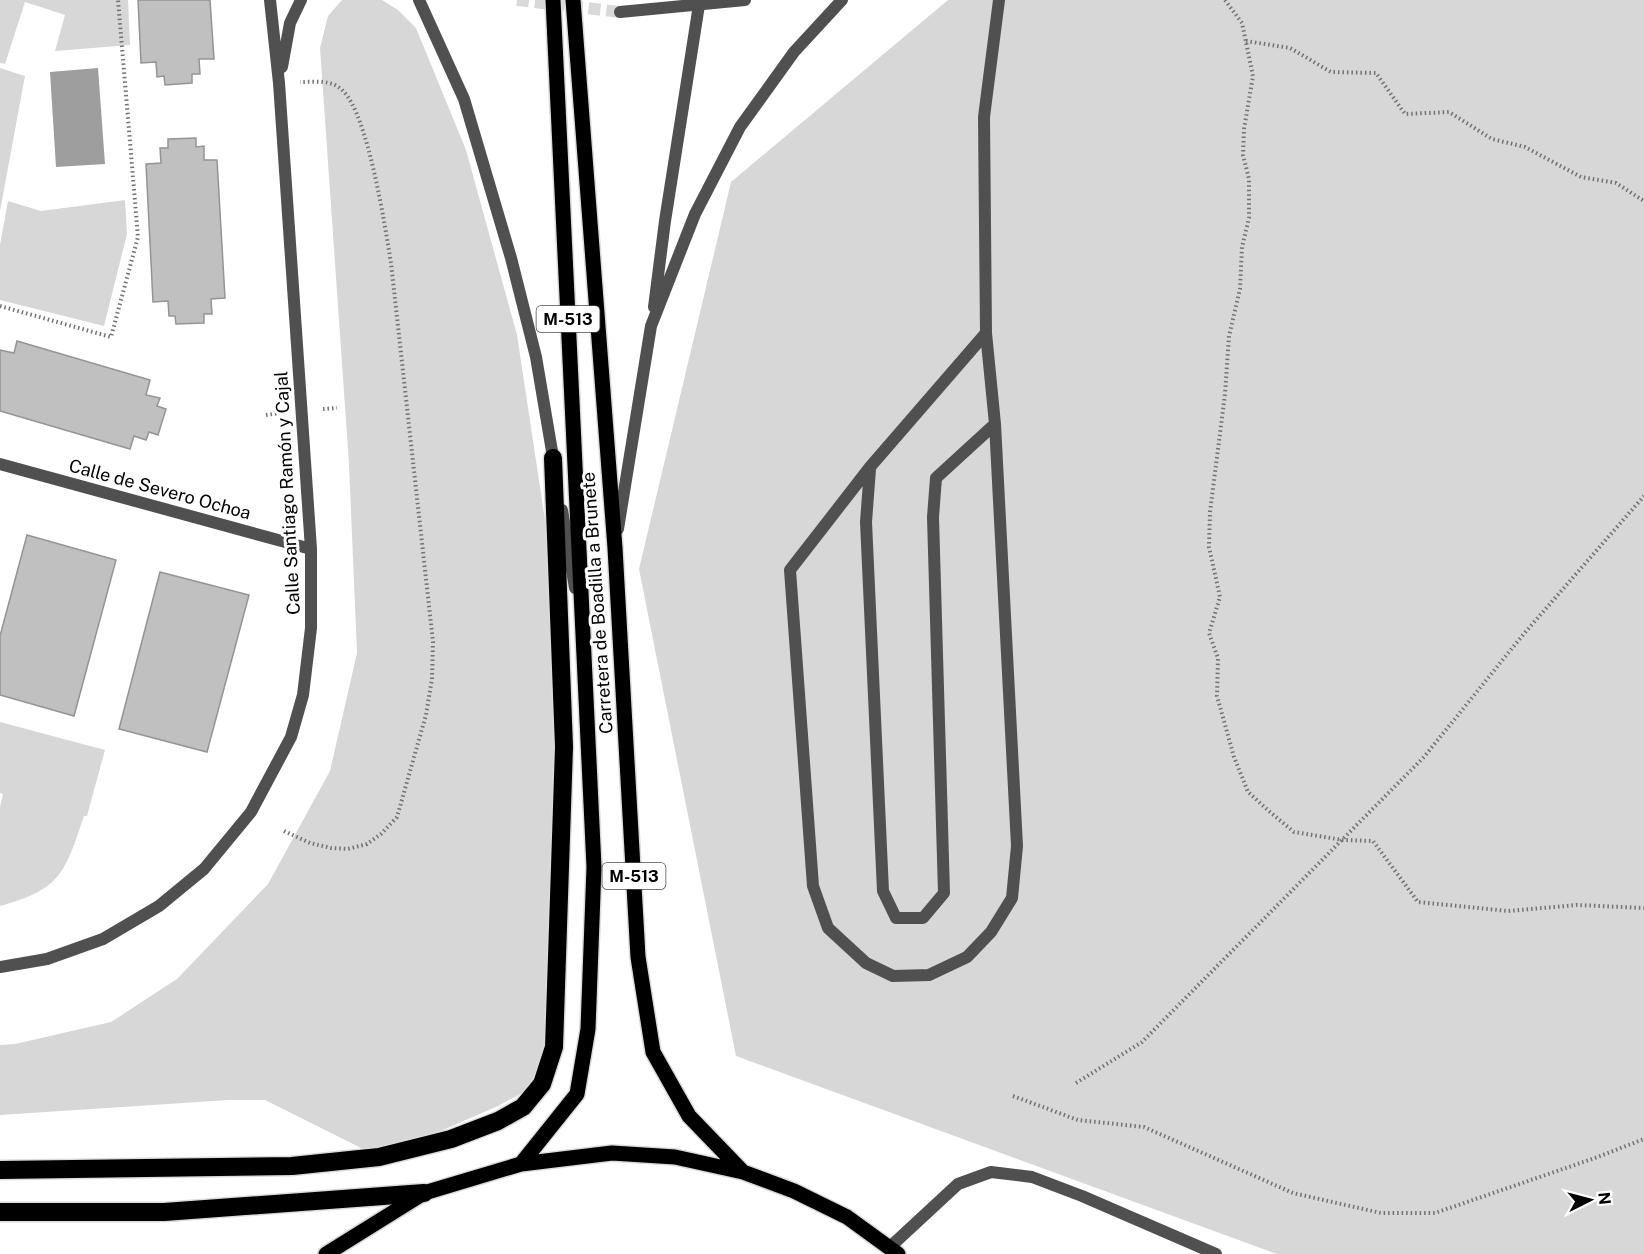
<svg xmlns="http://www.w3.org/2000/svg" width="1644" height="1254" viewBox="0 0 1644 1254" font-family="'Public Sans',sans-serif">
<rect width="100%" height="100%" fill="#fff"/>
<!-- green -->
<path fill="#d7d7d7" d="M0 0H128L130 45 55 51 65 15 25 2 5 64 0 63Z
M342 0H382L398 10 416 28 466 150 517 335 553 573 561 749 550 1036 542 1067 524 1092 498 1106 427 1137 365 1150 265 1100H229L0 1115V1045L15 1044 111 1022 177 979 268 884 330 771 357 653 349 464 320 48 328 16Z
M948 0H1644V1254H1277L736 1056 639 569 731 182Z
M0 68 25 76 0 211Z
M125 200 127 234 104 326 0 300V245L8 201 41 211Z
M0 722 105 750 87 816H84C65 872 62 889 0 906V807L3 794 0 793Z"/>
<!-- water -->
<path fill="#9e9e9e" d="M98 68 105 164 56 167 50 72Z"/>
<!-- building -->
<path fill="#c0c0c0" stroke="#949494" stroke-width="1.5" d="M138 0H210L214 59H199L200 74H192V83L165 85 164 76 157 77 156 62 141 63Z
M196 138V147L204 146V160H217L225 298 211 299 212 314H204V323L176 324 175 316H169L168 301 153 302 146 164 161 163 160 148H168V139Z
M17 341 150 380 146 395 160 398 157 406 166 409 158 435 149 432 146 440 134 436 130 449 0 411V350L14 353Z
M27 535 116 560 74 716 0 695V636Z
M160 572 249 595 207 752 119 729Z"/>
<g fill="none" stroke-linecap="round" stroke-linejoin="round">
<!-- minor-tunnel -->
<path stroke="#d9d9d9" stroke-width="12" stroke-dasharray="12 6" stroke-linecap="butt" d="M517 0 620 12"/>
<defs>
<path id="primary" d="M573 0 615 548 638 957 653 1052 689 1116 743 1172
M521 1164 577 1094 588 1029 594 867 553 0
M326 1254 424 1193 521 1164 612 1153 675 1157 743 1172 794 1191 847 1217 898 1254"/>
<path id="motorway" d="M0 1170 292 1166 379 1157 451 1139 498 1121 523 1107 542 1084 554 1047 564 747 553 458
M0 1212H164L424 1193"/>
</defs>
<!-- primary casing -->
<use href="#primary" stroke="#dbdbdb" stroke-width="18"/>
<!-- motorway casing -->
<use href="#motorway" stroke="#dbdbdb" stroke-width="21"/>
<!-- path -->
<path stroke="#727272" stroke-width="4" stroke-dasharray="1.5 3" stroke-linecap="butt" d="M1225 0 1242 23 1253 76 1244 129 1243 155 1249 179V218L1242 247 1240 289 1229 336 1225 394 1210 512 1209 547 1220 597 1209 633 1218 658 1217 696 1234 757 1248 792 1270 812 1294 832 1343 840 1373 841 1418 902 1508 911 1577 905 1644 908
M1246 41 1290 48 1331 72 1376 73 1405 114 1449 112 1492 139 1525 147 1581 177 1616 183 1644 201
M0 306 111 337 138 237 118 0
M323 409 337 408
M266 415 280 413
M284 831 310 843 331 848 348 849 367 844 381 834 397 817 426 715 432 679 433 642 391 263C385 226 368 115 343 91 332 79 315 82 300 82
M1076 1083 1142 1042 1424 757 1522 636 1644 496
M1013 1096 1078 1120 1144 1127 1293 1193 1381 1213H1435L1595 1158 1644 1139"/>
<!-- service -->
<path stroke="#505050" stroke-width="12" d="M419 0 464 99 511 258 536 357 554 463
M654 307 665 221 699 5
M986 333 870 467 790 570 813 886 828 928 866 963 893 976 929 975 967 957 991 932 1012 898 1017 846 995 424 986 333 984 117 999 0
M870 469 866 522 883 891 896 918H923L944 893 933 517 936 478 995 424
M562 510 575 588
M618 529 651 326 695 214 740 127 794 52 842 0
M890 1247 958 1184 991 1172 1032 1177 1082 1196 1216 1254"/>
<!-- minor -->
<path stroke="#505050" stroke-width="12" d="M620 12 745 0
M282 67 290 23 301 0
M0 464 311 549
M0 967 47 959 103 939 159 906 204 869 251 812 291 737 303 695 311 628V549L279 83 270 0"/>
<!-- primary -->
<use href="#primary" stroke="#000" stroke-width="15"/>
<!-- motorway -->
<use href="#motorway" stroke="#000" stroke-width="18"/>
</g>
<g text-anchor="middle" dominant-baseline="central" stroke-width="6" stroke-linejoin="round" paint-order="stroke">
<!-- shield labels -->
<g fill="#fff" stroke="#4c4c4c" stroke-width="1.5">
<rect x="536.5" y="306" width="63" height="26" rx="4.5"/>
<rect x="602.5" y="863" width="63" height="26" rx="4.5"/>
</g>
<g font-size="16" font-weight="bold" fill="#000">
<text x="568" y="319">M-513</text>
<text x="634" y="876">M-513</text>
</g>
<!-- street labels -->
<g font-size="18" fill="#000" stroke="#fff">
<text transform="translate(160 489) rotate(15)">Calle de Severo Ochoa</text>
<text transform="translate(287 493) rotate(-93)">Calle Santiago Ramón y Cajal</text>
<text transform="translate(597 603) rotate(-94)">Carretera de Boadilla a Brunete</text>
</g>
</g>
<!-- north arrow -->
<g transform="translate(1590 1200) rotate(84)" stroke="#ffffff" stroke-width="4.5" paint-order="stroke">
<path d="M0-4.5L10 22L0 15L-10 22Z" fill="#000000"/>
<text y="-9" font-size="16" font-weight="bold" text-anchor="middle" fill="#000000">N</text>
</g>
</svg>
